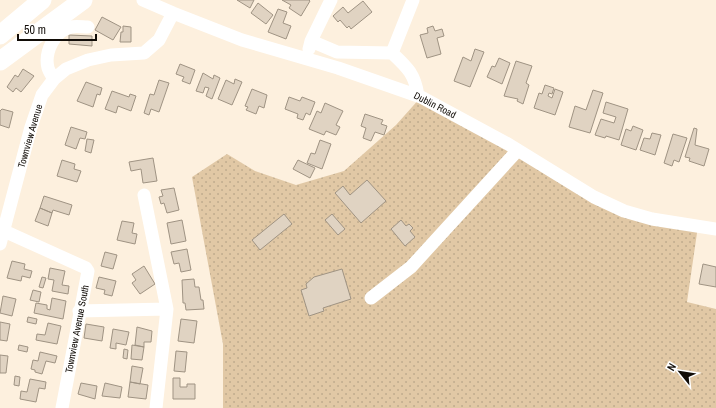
<svg xmlns="http://www.w3.org/2000/svg" width="716" height="408" viewBox="0 0 716 408" font-family="'Archivo Narrow',sans-serif">
<defs>
<pattern id="grass-dots" width="8" height="8" patternUnits="userSpaceOnUse"><rect width="8" height="8" fill="#e1c8a5"/><path d="M2 2h.1M6 6h.1" fill="none" stroke="#c0ab8d" stroke-width="1.8" stroke-linecap="round"/></pattern>
</defs>
<rect width="100%" height="100%" fill="#fdf0de"/>
<!-- grass -->
<path fill="url(#grass-dots)" d="M421 97 594 197 698 226 687 302 716 309V408H223V344L192 177 227 154 255 171 296 185 344 171 396 125Z"/>
<!-- building -->
<path fill="#e0d3c2" stroke="#9f9383" d="M237 0H254L250 8Z
M282 0H309L310 1 301 16 289 8 291 5Z
M363 1 372 12 351 29 349 26 347 28 340 20 338 22 333 16 343 7 348 13Z
M258 3 273 15 266 24 251 13Z
M278 9 287 12 283 23 291 26 286 39 268 32Z
M102 17 121 27 113 40 95 30Z
M123 26 131 27V42H120L121 32H123Z
M433 26 435 31 442 29 444 36 437 38 441 54 427 58 420 35 428 33 427 28Z
M69 35 92 36V46L69 44Z
M475 49 484 52 470 87 454 81 463 57 471 61Z
M499 58 510 63 502 84 487 77 492 66 495 67Z
M516 61 532 66 526 83 529 85 523 104 517 101 518 99 504 96Z
M180 64 195 70 190 84 182 81 184 77 176 74Z
M23 69 34 76 21 92 16 88 13 92 7 87 15 75 18 77Z
M203 73 213 79 214 75 220 78 212 99 206 96 209 88 205 87 203 93 196 91Z
M235 79 242 82 232 105 218 99 226 80 234 84Z
M159 80 169 83 159 112 151 109 149 115 144 113 150 94 154 95Z
M86 82 102 88 100 95 97 94 93 107 77 101Z
M545 85 554 88 552 94 549 93 548 96 552 98 555 89 563 92 555 115 534 108 539 93 542 94Z
M252 89 267 95 264 108 259 106 256 114 246 110 248 107 245 106Z
M593 90 603 93 590 133 569 127 575 106 586 110Z
M112 91 129 97 130 94 136 96 131 111 118 106 116 113 105 109Z
M289 97 300 101 302 97 315 102 310 115 306 113 303 120 297 118 298 114 285 109Z
M606 102 628 109 619 140 606 136 605 138 595 135 601 119 614 123 616 117 603 113Z
M325 103 343 111 336 125 340 127 336 135 326 131 324 135 309 129 317 111 321 113Z
M2 109 13 112 9 128 0 125V111Z
M365 114 383 120 381 124 387 126 384 135 375 132 371 141 363 138 366 128 361 126Z
M633 126 643 130 636 150 621 145 626 129 631 131Z
M71 127 87 132 85 139 80 138 76 149 65 145Z
M694 128 697 129 695 145 709 149 704 166 689 161 690 158 685 157Z
M652 133 661 135 655 155 640 150 644 138 650 139Z
M673 134 687 138 679 162 674 160 672 166 664 163Z
M87 139 94 140 91 153 85 151Z
M320 140 331 144 322 169 307 163 311 153 315 154Z
M153 158 157 181 143 183 141 169 131 171 129 162Z
M62 160 75 164 74 169 81 171 77 182 57 176Z
M298 160 315 168 310 178 293 169Z
M367 180 386 201 361 223 335 193 343 186 350 195Z
M174 188 179 210 167 213 164 203 161 204 159 197 163 196 161 190Z
M44 196 72 205 69 215 53 210 52 213 40 208Z
M40 208 52 213 48 226 35 221Z
M284 214 292 224 260 250 252 240Z
M332 214 345 229 338 235 325 220Z
M182 220 186 241 171 244 167 223Z
M401 220 406 226 409 224 413 228 410 231 415 237 405 246 391 229Z
M122 221 134 223 132 233 137 234 135 244 117 240Z
M187 249 191 270 181 272 179 263 174 264 171 252Z
M105 252 117 255 113 269 101 266Z
M12 261 25 264 24 269 32 271 30 278 22 276 21 281 7 278Z
M703 264 716 267V287L699 284Z
M144 266 155 284 140 294 132 283 136 280 132 274Z
M50 268 65 271 62 285 69 286 68 294 52 291 54 280 48 279Z
M342 269 351 299 323 308 324 311 309 316 301 290 307 288 306 284 314 277Z
M42 277 46 278 43 288 39 287Z
M99 277 116 281 112 296 104 294 105 290 96 288Z
M194 279 195 287H199L201 300H203L204 309 186 310 185 303H183L182 280Z
M33 290 41 292 39 302 30 300Z
M3 296 16 299 12 316 0 313Z
M52 298 66 301 63 319 34 313 36 303 47 305V309L50 310Z
M28 317 37 319 36 324 27 322Z
M181 319 197 321 194 343 178 341Z
M0 322 10 324 7 341 0 340Z
M48 323 61 326 57 344 36 340 37 334 45 335Z
M86 324 104 327 102 341 84 338Z
M137 327 152 331 151 342H144V347L135 345Z
M113 329 129 332 126 345 116 343V349L110 348Z
M19 345 28 347 27 352 18 350Z
M132 345 144 347 142 360 131 359Z
M124 349 128 350 127 359 123 358Z
M176 351 187 352 185 372 174 371Z
M40 352 57 356 55 363 46 361 42 374 35 372V370L31 369 33 360 38 361Z
M0 355 8 356 6 373H0Z
M132 366 143 368 140 384 130 382Z
M15 376 20 377 19 386 14 385Z
M173 378H180V387H187V384H195V399H173Z
M30 379 46 382 45 389 39 388 36 402 20 399 21 391 27 392Z
M130 382 148 385 146 399 128 397Z
M81 383 97 386 95 399 78 394Z
M105 383 122 387 120 398 102 396Z"/>
<g fill="none" stroke-linecap="round" stroke-linejoin="round">
<!-- minor -->
<path stroke="#fff" stroke-width="13" d="M143 0 173 13 242 40 338 68 421 97 508 144 594 197 624 211 652 219 716 229
M413 0 392 53C407 67 415 74 418 96
M311 41 337 52 392 53
M309 49 311 41 331 0
M54 79C52 76 49 71 48 68 44 52 55 30 71 27 76 26 83 27 88 27
M144 195 167 309 156 408
M4 231 86 268 88 271 62 408
M0 244 31 127 42 95 54 79 66 69 88 60 111 55 144 53 159 40 173 13
M371 298 411 267 518 150
M79 311 167 309"/>
<!-- highway -->
<path stroke="#fff" stroke-width="19" d="M0 35 42 0
M0 61 83 0"/>
</g>
<g text-anchor="middle" dominant-baseline="central" stroke-width="3.5" stroke-linejoin="round" paint-order="stroke">
<!-- street labels -->
<g font-size="10" fill="#110c07" stroke="#fff">
<text transform="translate(435 105) rotate(27)">Dublin Road</text>
<text transform="translate(30 136) rotate(-74)">Townview Avenue</text>
<text transform="translate(77 329) rotate(-79)">Townview Avenue South</text>
</g>
</g>
<!-- north arrow -->
<g transform="translate(680 372) rotate(300)" stroke="#ffffff" stroke-width="3" paint-order="stroke">
<path d="M0-3L7 15L0 10L-7 15Z" fill="#110c07"/>
<text y="-6" font-size="11" font-weight="bold" text-anchor="middle" fill="#110c07">N</text>
</g>
<!-- scale -->
<path d="M18 34v6h78v-6" fill="none" stroke="#110c07" stroke-width="2"/>
<text x="24" y="34" font-size="12" fill="#110c07" stroke="#ffffff" stroke-width="3" paint-order="stroke">50 m</text>
</svg>
